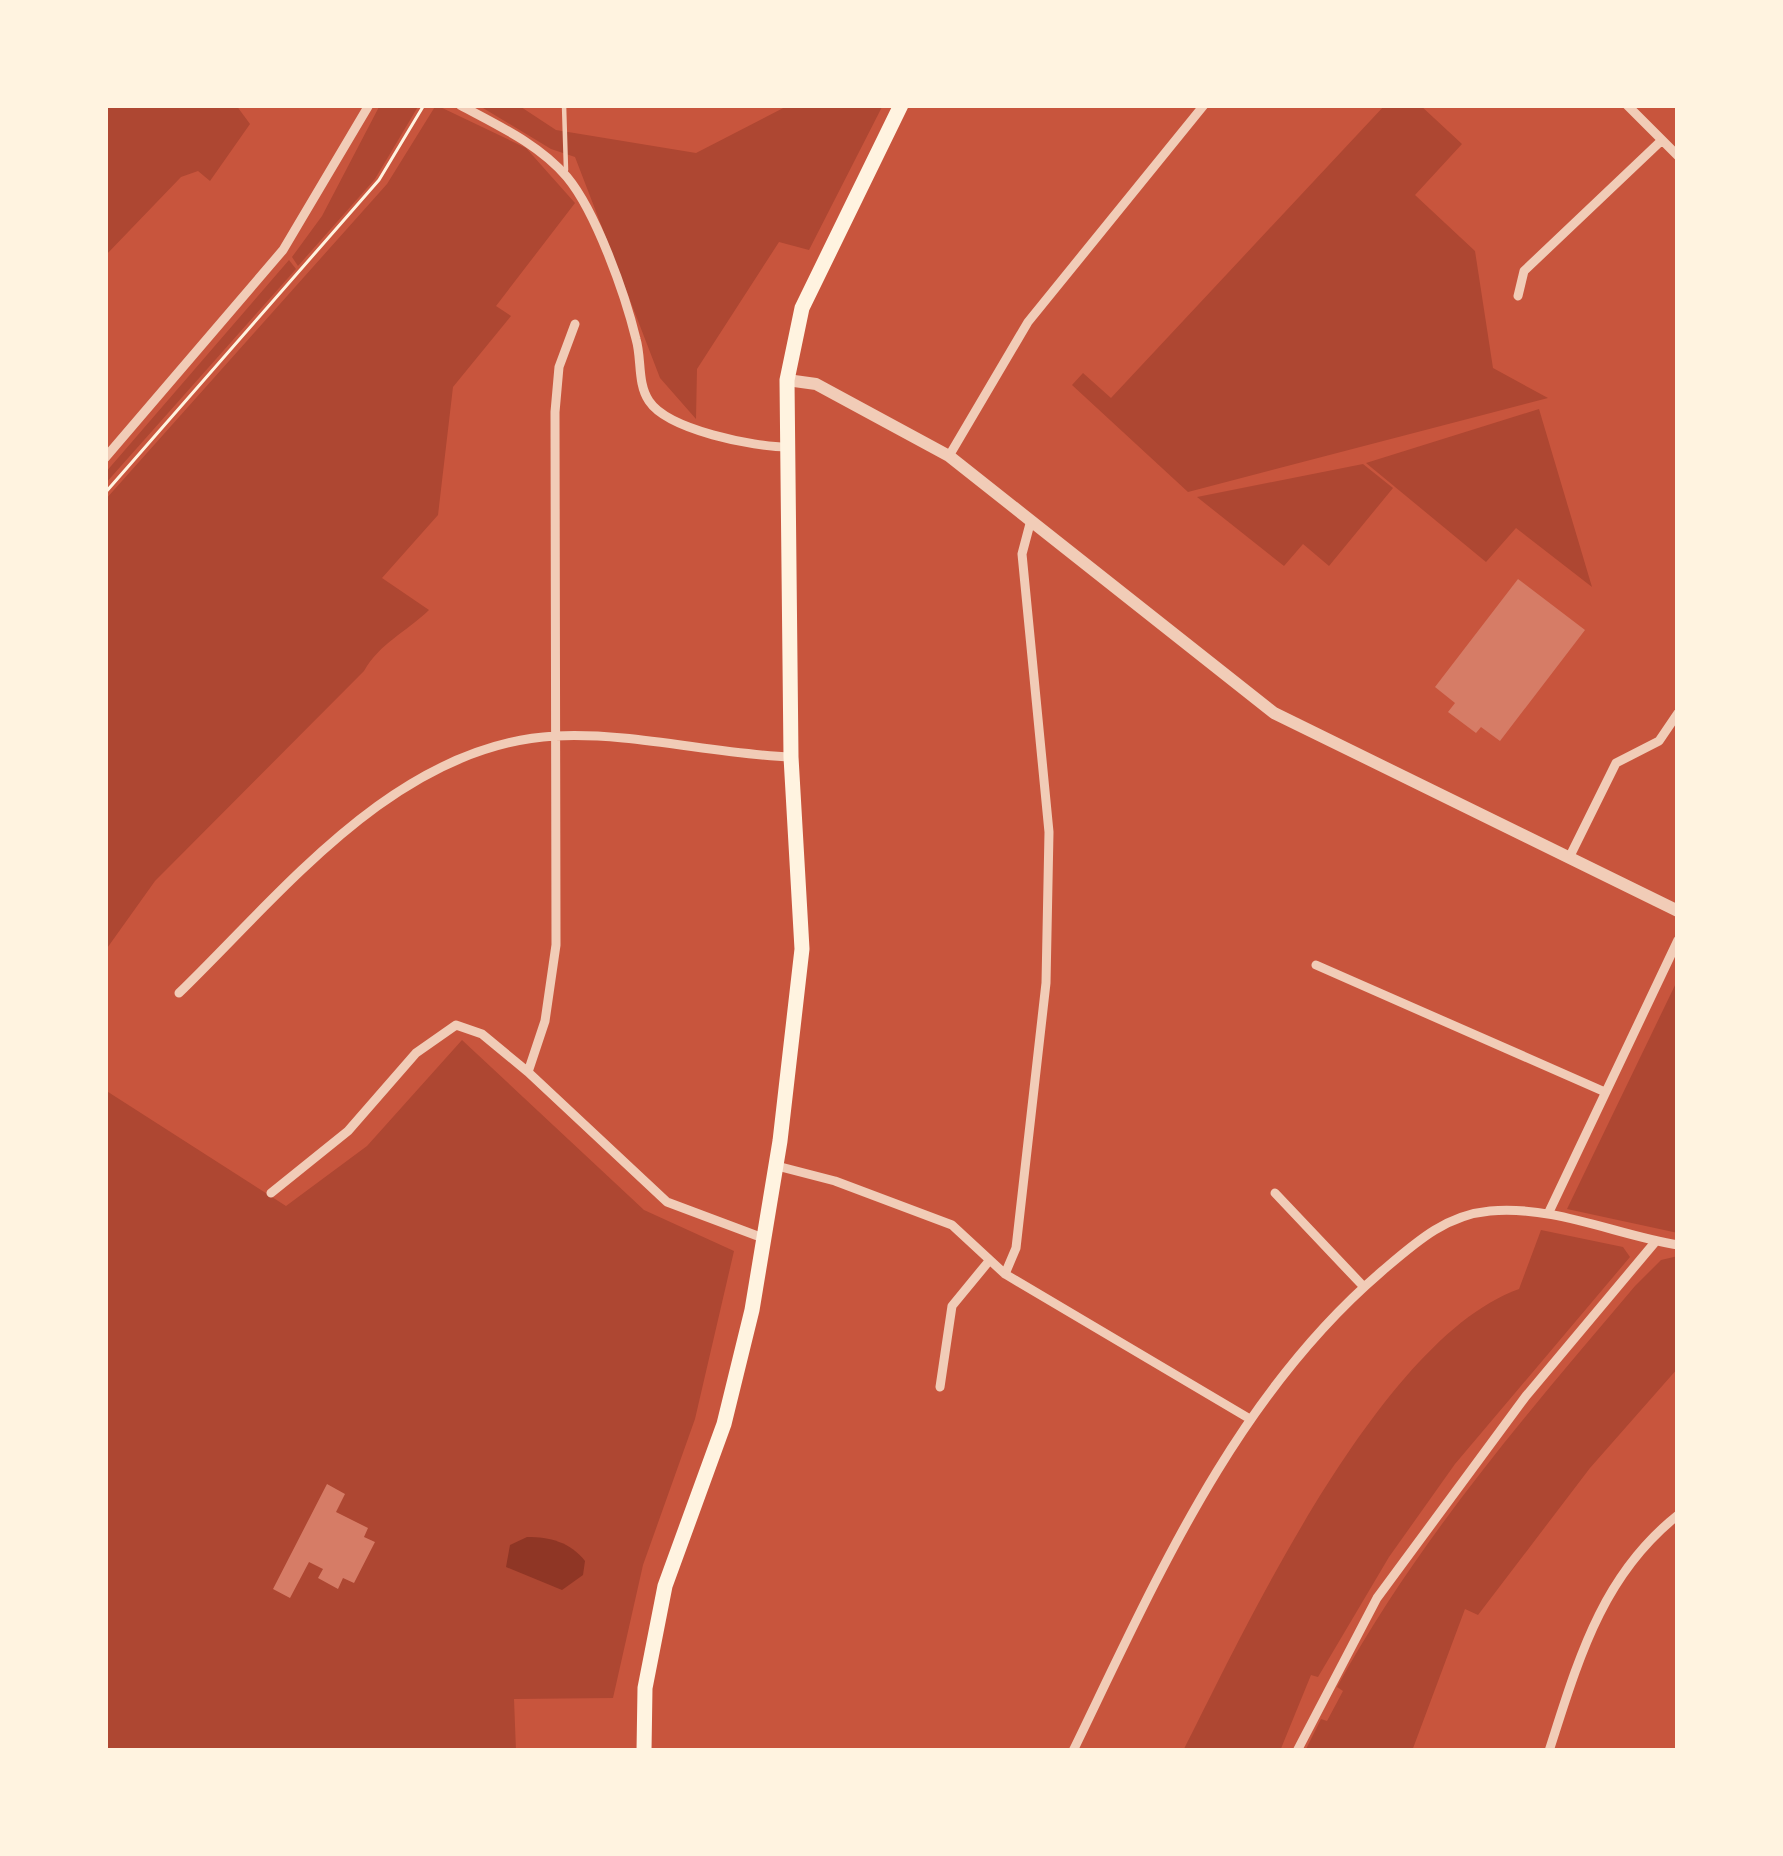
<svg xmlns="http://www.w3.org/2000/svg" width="1783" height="1856" viewBox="0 0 1783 1856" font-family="'Roboto Condensed',sans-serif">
<rect width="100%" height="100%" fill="#c8553d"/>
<!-- green -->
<path fill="#ae4732" d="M105 105H236L250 124 210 181 198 171 181 177 105 256Z
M380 105H419L375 179 298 266 292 257 322 216Z
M436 105 526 148 575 203 496 306 511 316 453 387 438 515 382 578 429 610C405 633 380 643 364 671L155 881 105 951V500L387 184Z
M478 105H518L556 130 696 153 789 105H883L809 250 779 242 697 369 696 419 660 378 575 157 551 149Z
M1385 105H1420L1462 144 1415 195 1475 251 1493 368 1548 398 1188 492 1072 385 1083 373 1111 398Z
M289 260 296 269 105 484V473Z
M1539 409 1592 587 1516 528 1486 562 1366 463Z
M1363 464 1393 488 1329 566 1303 544 1284 566 1197 497Z
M1678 979V1233L1567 1209Z
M462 1040 644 1210 734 1251 695 1419 643 1565 613 1698 514 1699 516 1751H105V1090L286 1206 367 1146Z
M1541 1230 1623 1247 1630 1257 1455 1464 1389 1557 1318 1677 1311 1675 1280 1751H1183C1247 1624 1381 1338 1519 1289Z
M1678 1256V1368L1590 1468 1478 1615 1465 1609 1412 1751H1305L1321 1719 1327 1721 1343 1691 1337 1687C1419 1538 1526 1415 1635 1286L1661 1260Z"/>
<!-- water -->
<path fill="#8f3625" d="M527 1537C550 1537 570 1542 585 1561L583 1575 562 1590 506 1567 510 1545Z"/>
<!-- building -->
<path fill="#d67c66" d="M1518 579 1585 630 1500 741 1481 727 1476 733 1448 712 1455 703 1435 687Z
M327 1484 345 1494 336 1512 368 1528 364 1537 375 1542 354 1583 343 1578 338 1589 318 1578 323 1569 309 1562 290 1598 273 1589Z"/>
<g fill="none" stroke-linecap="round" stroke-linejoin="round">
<!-- path -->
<path stroke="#fff3e0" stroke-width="3" d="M105 493 379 180 424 105"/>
<!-- service -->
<path stroke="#f1ccb7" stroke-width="4.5" d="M564 105 566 170"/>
<!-- minor -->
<path stroke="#f1ccb7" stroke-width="9" d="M460 105C497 125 539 144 567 177 596 212 625 294 636 339 642 359 637 383 649 401 668 430 754 447 787 447
M1627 105 1678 156
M1518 296 1524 271 1662 140
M575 324 559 367 555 412 556 945 545 1021 528 1072 667 1202 763 1238
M949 456 1028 322 1204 105
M105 458 283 250 369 105
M1569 858 1616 763 1659 741 1678 713
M1316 965 1605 1092
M179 993C284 891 397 745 555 736 633 732 713 754 791 757
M777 1166 835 1181 952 1225 1005 1274 1250 1419
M271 1193 348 1131 416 1053 456 1025 482 1034 528 1072
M1275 1193 1364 1287
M1548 1214 1678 940
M1005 1274 1016 1248 1046 983 1049 832 1022 554 1031 520
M940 1387 952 1306 989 1261
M1073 1751C1156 1580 1234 1398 1381 1272 1415 1243 1445 1215 1490 1211 1553 1205 1617 1235 1678 1245
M1297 1751 1377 1598 1526 1396 1656 1241
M1549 1751C1578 1661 1601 1576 1678 1515"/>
<!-- tertiary -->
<path stroke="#f1ccb7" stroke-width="12" d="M787 380 816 384 949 456 1274 713 1678 911"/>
<!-- primary -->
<path stroke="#fff3e0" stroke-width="15" d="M644 1751 645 1688 665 1586 724 1424 752 1310 780 1141 802 949 791 757 787 380 802 308 901 105"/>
</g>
<!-- border -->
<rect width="1783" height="1856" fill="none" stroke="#fff3e0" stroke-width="216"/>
</svg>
